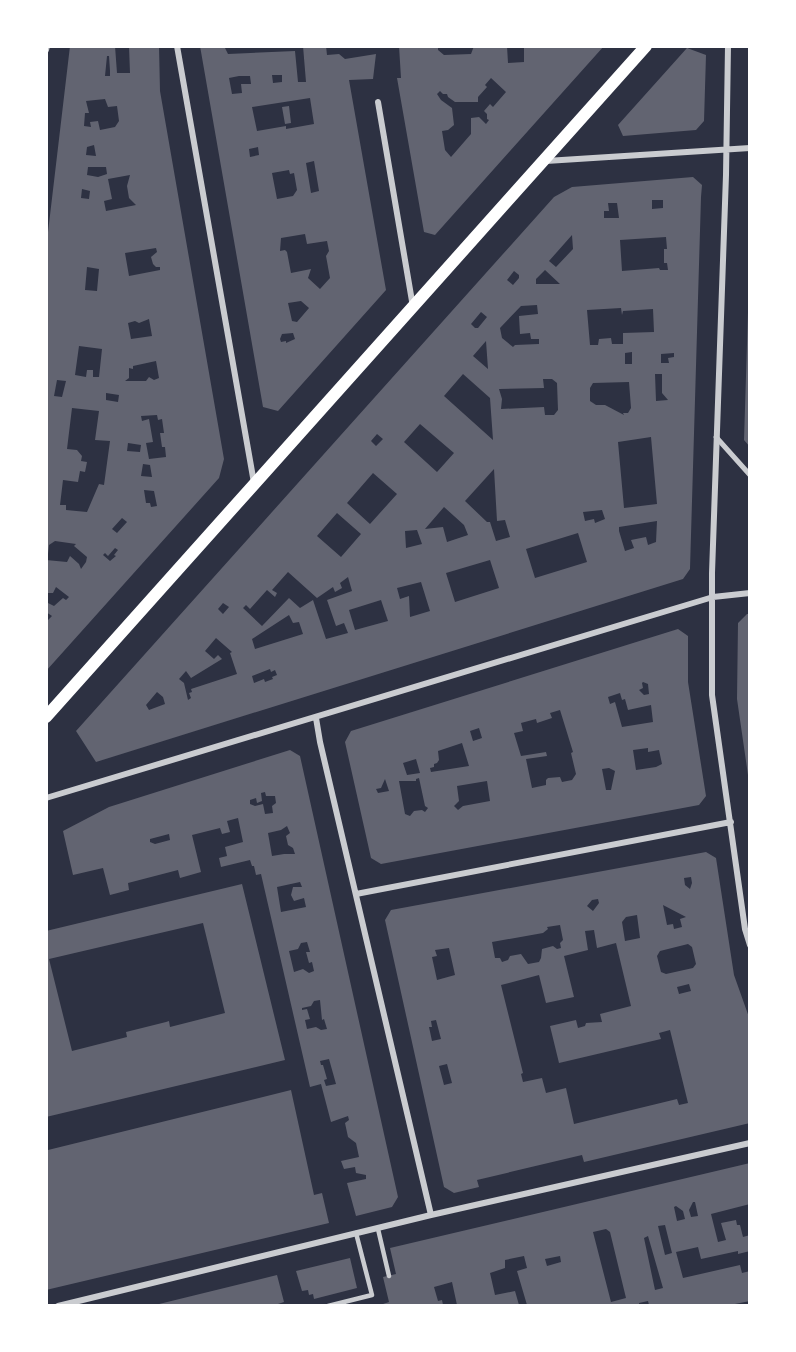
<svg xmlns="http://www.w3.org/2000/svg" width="796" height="1352" viewBox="0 0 796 1352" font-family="Cabin,sans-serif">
<rect width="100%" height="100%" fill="#2d3142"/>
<!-- building -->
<path fill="#626471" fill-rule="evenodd" d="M70 46H115L117 73H130L129 46H159L160 91 224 459 219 478 46 671V622L52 616 46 612V602L54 606 63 598 66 600 69 597 56 587 53 593H46V560L67 562 70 556 79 564 81 569 86 562 87 557 74 546 76 544 55 541 49 545 48 554H46V249ZM107 56H109L110 71V76H105ZM105 99 108 107 117 106 119 121 115 127 100 130 98 121 90 122 91 127 84 126 85 113H89L86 101ZM94 145 96 156 86 155 87 147ZM88 167H106L107 174 98 177 87 175ZM130 175 127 186 129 198 136 205 106 211 104 201 112 199 108 179ZM82 189 90 191 89 199 81 198ZM156 248 157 252 151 257 153 264 156 267H160V270L129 276 125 253ZM87 267 99 269 97 291 85 290ZM149 319 152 336 131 339 128 323 135 321 139 323ZM79 346 102 349 99 377H93V370H87L86 377 75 375ZM156 361 159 378 154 380 149 377 146 381H125L129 378V368L133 369V366ZM57 380 66 381 62 397 54 396ZM106 393 119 395 118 402 106 400ZM72 408 99 411 95 440 110 441 104 485 99 484 87 512 66 510V505H60L63 480 78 482 80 471 85 472 87 462 81 461 82 456 77 450 67 449ZM157 415 158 420 162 419 164 433H160L162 447H165L166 457 149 459 146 443 153 442 149 419 142 421 141 416ZM128 443 141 445 140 452 127 451ZM143 464 150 465 152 477 141 476ZM144 490 154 491 157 506 151 507 150 503H146ZM122 518 127 522 117 533 112 529ZM115 548 118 550 114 555 116 556 110 561 103 555 105 553 108 556Z
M200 46H224L228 54 295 51 298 82H306L303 46H326L327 55 339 54 345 59 376 54 373 79 349 80 386 290 278 411 263 407ZM272 75H282V82L273 83ZM239 76H250L251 84H241L242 93 232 94 229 78ZM310 98 314 124 286 129V126L257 131 252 107ZM258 147 259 155 250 157 249 149ZM314 161 319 191 311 193 306 163ZM289 170 290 174 294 173 297 190 293 196 277 199 272 173ZM305 234 307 244 327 241 329 251 326 256 330 278 320 289 308 278 311 269 291 273 287 252 285 250 280 251 281 238ZM301 301 309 308 297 322 292 321 288 303ZM293 333 295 339 286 343V341L281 342 280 339 282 334Z
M399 46H438V50L444 55 471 54 474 46H507L508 63 524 62V46H604L435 235 424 232 397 78H401ZM491 78 506 92 493 107 490 104 484 111 487 114V119L489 120 486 124 479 117 471 118V134L451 157 445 150 442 131 448 130 454 125 452 108 441 100 437 94 440 91 443 94H447L448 97 455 102H478V97L487 87 485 85Z
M687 48 706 55 704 121 696 130 623 136 618 125Z
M289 106 291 123 285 124 282 107Z
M693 177 702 185 701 197 690 569 683 579 96 762 76 731 554 197 572 187ZM652 200H663V208L652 209ZM608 203H617L619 218H604V211H609ZM572 235 573 249 556 267 549 261ZM666 237 667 249H664V263H667L668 270H660L659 268 622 271 620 240ZM545 270 560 284H536V279ZM514 271 519 275V278L513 285 507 280ZM537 305 538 314 519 316 520 334 530 333 531 339H539V344L515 345 513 347 502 338 500 328 521 306ZM621 308 622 315 623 311 653 309 654 332 623 333V344H612L611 338 599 339 598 345H590L587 310ZM481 312 487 317 478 328H475L471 324ZM486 341 488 369 473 356ZM632 352V364H625V353ZM674 353V357L668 358 669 363H661V354ZM463 374 490 398 493 440 444 396ZM655 374H662V393L668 400 656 401ZM543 379H552L557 383 558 410 554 415H545L544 407 501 409 502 399 499 389 544 388ZM629 382 631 408 628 413H623L624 415 605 405H596L590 401V388L593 383ZM420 424 454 453 437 472 404 442ZM377 434 383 439 376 446 371 441ZM651 437 657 504 624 508 618 442ZM494 469 497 521 505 520 510 537 496 541 490 522H487L465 501ZM373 473 397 494 370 524 347 503ZM444 507 464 525 468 535 447 542 443 527 425 529ZM602 510 605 519 595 523 594 519 585 521 583 512ZM337 513 361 534 341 557 317 536ZM657 521 656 542 648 545 646 537 631 540 634 548 625 551 619 531V527ZM417 530 422 544 406 548 405 531ZM578 533 587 562 535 578 526 549ZM490 560 499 588 455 602 446 573ZM288 572 317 598 333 587 335 592 342 588 340 583 348 577 352 591 327 600 336 626 344 623 348 633 326 639 313 600 300 608 289 598 262 626 243 608 246 605 250 609 267 590 275 597 277 593 272 590ZM421 582 430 611 410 617 409 596 400 599 397 588ZM381 600 388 621 355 630 349 610ZM223 603 229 607 223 614 218 609ZM289 615 293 623 299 622 303 634 255 649 252 639ZM216 638 232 652 230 653 237 674 191 689 192 692 189 693 191 698 188 700 184 683 179 679 186 671 191 678 222 659 218 655 214 659 205 651ZM270 669 271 672 275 670 277 675 272 677 273 679 265 682 264 679 254 683 252 676ZM157 692 163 697 165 704 149 710 146 705Z
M748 312H750V447L744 440Z
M747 614H750L748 775 737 699 738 623Z
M678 629 688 636V682L706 796 699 805 381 864 371 858 345 742 351 731ZM643 682 648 684 649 694 644 695 639 690 643 688 642 683ZM620 693 622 700 625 699 628 710 651 705 653 722 622 727 615 702 610 704 608 697ZM560 710 573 752 571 753 576 774 572 780 562 782 560 777 548 778 546 780V785L532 788 526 759 547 756 546 752 521 756 514 733 523 731 521 723 536 719 537 723 552 718 550 713ZM479 728 482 738 473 741 470 731ZM462 743 469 766 431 772 430 768 434 767V764L437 763 439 760 438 751ZM648 748V752L659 750 662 764 656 767 636 770 633 750ZM416 759 420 773 407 775 403 763ZM609 768 615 771 611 790H606L602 769ZM419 778 425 806 428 808 425 812 422 810 414 811 410 816 405 814 399 781H416V779ZM385 779 389 791 378 793 376 789 381 788ZM487 781 490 801 463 806 458 810 454 806 459 801 457 786Z
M290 750 300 756 398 1197 392 1207 356 1216 347 1183 366 1179V1175L356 1173 355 1167 344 1169 341 1161 359 1157 356 1143 348 1137 345 1123 349 1120 348 1116 331 1122 321 1084 310 1087 261 874 256 875 254 866H252L250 860 221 867 219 858 227 856 225 847 243 842 238 818 227 821 230 832 222 834 220 828 192 835 201 872 180 878 178 870 128 883 129 890 110 895 103 868 73 875 63 831 109 807ZM265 792 266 796H275L276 803 272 806 273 813 265 814 263 804 255 806 250 804V800L256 798 257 803 262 801 261 793ZM287 826 290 833 286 836 288 845 293 848 295 854H284L272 856 268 833 281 830ZM169 834 170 840 155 844 150 842V839ZM300 882 302 887H293L291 895 294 901 304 898 306 907 281 912 277 887ZM307 942 310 952H306L309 963 312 962 314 971 309 973 303 969 294 972 289 951 298 949 301 943ZM320 1000 322 1020 324 1019 327 1029 321 1030 316 1027 307 1029 305 1020 310 1019 307 1009 302 1010V1008L311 1006 314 1001ZM329 1059 336 1084 326 1086 324 1080 327 1079 323 1065H321L320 1061Z
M706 852 716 858 734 975 750 1020V1123L584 1162 582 1155 477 1180 479 1187 454 1193 444 1187 385 920 391 910ZM691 877 692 883 690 889 685 885 684 878ZM598 899 599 903 593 911 587 906 592 900ZM663 905 686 917 680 919 682 927 674 929 673 924 667 925ZM637 915 640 938 625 941 622 922 626 917ZM560 925 563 940 560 943 561 948 557 949 553 946 542 949 541 958 539 962 528 964 521 954 510 956 508 960 502 962 500 958H495L492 942 543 933 548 929 547 927ZM594 930 597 948 616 943 631 1006 600 1014 602 1022 586 1023 585 1026 578 1028 576 1020 550 1026 559 1063 661 1039 659 1033 670 1030 688 1103 679 1105 677 1099 574 1124 566 1088 546 1093 542 1078 523 1082 521 1074 523 1073 501 985 539 975 546 1003 574 997 564 956 588 950 585 931ZM688 944 692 947 696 964 693 968 666 974 661 972 657 956 660 951ZM449 948 455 975 437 980 432 957 437 956 435 950ZM689 984 691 991 679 994 677 987ZM436 1020 441 1039 432 1041 429 1027H432L431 1021ZM447 1064 452 1083 444 1085 439 1066Z
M242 884 285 1060 46 1117V931ZM203 923 225 1013 170 1027 169 1021 166 1022 126 1032 127 1037 72 1051 49 959Z
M291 1090 314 1195 322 1193 329 1223 46 1290V1146L48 1150Z
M750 1163V1204L711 1214 718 1242 726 1240 721 1223 736 1220 737 1225H740L743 1237 750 1235V1251L738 1254V1251L701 1259 698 1247 676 1252 683 1278 740 1265 742 1273 750 1271V1301L735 1304V1305H649L648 1301 639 1303V1305H527L517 1271 527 1268 524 1256 505 1260V1268L490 1273 495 1295 515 1291 519 1305H457L452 1282 434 1287 438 1301 442 1300 443 1305H380L389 1302 383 1277 396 1274 390 1248ZM693 1202H695L698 1216 691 1217 689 1210ZM676 1206 683 1211 685 1219 677 1221 674 1207ZM665 1225 672 1253 665 1255 658 1226ZM606 1229 610 1232 626 1298 611 1302 593 1232ZM648 1236 663 1288 655 1290 644 1238ZM560 1256 561 1262 547 1266 545 1259Z
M350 1258 357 1288 314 1299 313 1294 309 1295 308 1290 302 1291 296 1271Z
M277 1275 284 1302 278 1304V1305H155Z"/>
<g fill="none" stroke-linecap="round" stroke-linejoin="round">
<!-- service -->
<path stroke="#caccd0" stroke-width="4.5" d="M378 1229 389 1276
M328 1306 372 1295 356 1233"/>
<!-- pedestrian -->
<path stroke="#caccd0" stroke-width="5" d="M716 437 750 475"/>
<!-- minor -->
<path stroke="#caccd0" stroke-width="6" d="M177 46 254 483
M728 46 726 175 712 573V695L745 929 750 945
M46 50 47 46
M378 102 413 307
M546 161 750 148
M316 718 320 742 431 1215
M46 798 713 597 750 593
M356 894 731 822
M58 1306 431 1215 750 1143"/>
<!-- secondary -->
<path stroke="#fff" stroke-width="12" d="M46 717 646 46"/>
</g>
<!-- border -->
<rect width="796" height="1352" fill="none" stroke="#ffffff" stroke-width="96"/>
</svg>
